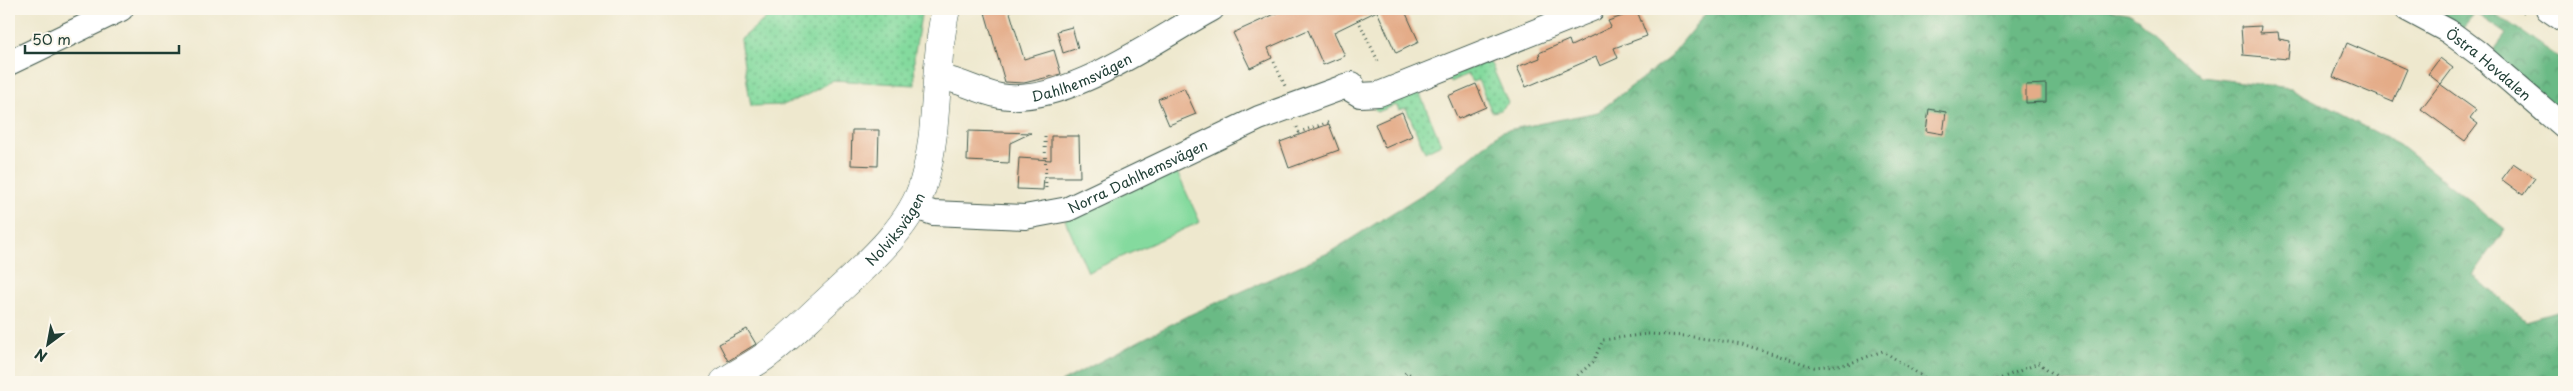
<svg xmlns="http://www.w3.org/2000/svg" width="2573" height="391" viewBox="0 0 2573 391" font-family="'Playpen Sans',sans-serif">
<defs>
<pattern id="grass-dots" width="8" height="8" patternUnits="userSpaceOnUse" patternTransform="scale(1.25)"><rect width="8" height="8" fill="#84da9e"/><path d="M2 2h.1M6 6h.1" fill="none" stroke="#6bb282" stroke-width="1.8" stroke-linecap="round"/></pattern>
<pattern id="forest-crowns" width="20" height="18" patternUnits="userSpaceOnUse" patternTransform="scale(1.25)"><rect width="20" height="18" fill="#6bba85"/><path d="M2 6a3 3 0 1 1 6 0M12 15a3 3 0 1 1 6 0" fill="none" stroke="#57986e"/></pattern>
</defs>
<rect width="100%" height="100%" fill="#fbf7ec"/>
<filter id="ink" filterUnits="userSpaceOnUse"><feTurbulence type="fractalNoise" baseFrequency=".02" numOctaves="2"/><feDisplacementMap in="SourceGraphic" scale="10" xChannelSelector="R" yChannelSelector="G"/><feConvolveMatrix kernelMatrix="1 2 1 2 8 2 1 2 1" color-interpolation-filters="sRGB"/></filter>
<filter id="wash" filterUnits="userSpaceOnUse"><feTurbulence type="fractalNoise" baseFrequency=".0096" numOctaves="4" result="noise"/><feDisplacementMap in="SourceGraphic" scale="20" xChannelSelector="R" yChannelSelector="G"/><feGaussianBlur stdDeviation="1.12" result="paint"/><feColorMatrix in="noise" values="0 0 0 0 0 0 0 0 0 0 0 0 0 0 0 0 0 1.4 0 .05"/><feComposite in="paint" operator="in"/></filter>
<g filter="url(#wash)">
<rect width="100%" height="100%" fill="#eee8ce"/>
<!-- grass -->
<path fill="url(#grass-dots)" stroke="#528c69" d="M777 9H922L914 57 915 85 833 80 807 95 783 105 751 106 740 40Z
M1487 61 1491 64 1508 103 1501 110 1492 112 1478 80 1472 82 1468 74 1451 82 1445 79Z
M1414 91 1420 94 1441 144 1425 152 1406 108 1399 110 1396 105 1377 112 1374 109 1377 105Z"/>
<!-- forest -->
<path fill="url(#forest-crowns)" stroke="#457c5c" d="M1709 9H2107L2132 14 2202 77 2290 88 2399 145 2505 229 2473 275 2526 321 2564 310V382H1061L1185 317 1330 252 1434 187 1502 131 1598 112 1670 57Z
M2421 9H2489L2564 61V118L2489 57 2506 34 2475 13 2458 33Z"/>
<!-- garden -->
<path fill="#84da9e" stroke="#528c69" d="M1176 170 1200 222 1088 272 1065 220Z"/>
<g id="blocks">
<!-- building -->
<path fill="#e4ac88" d="M984 9H1009L1024 59 1054 50 1061 74 1024 83 1005 82Z
M1286 9H1404L1419 42 1396 53 1377 11 1334 32 1345 56 1323 65 1308 30 1268 48 1272 58 1250 68 1233 33Z
M1637 11 1647 36 1614 48 1618 58 1600 66 1596 57 1526 87 1517 67 1540 58 1539 53 1569 40 1571 46 1611 27 1608 21Z
M2261 26 2260 33 2278 32 2279 39 2290 41 2288 59 2243 55 2241 27Z
M1072 27 1078 48 1063 53 1057 31Z
M2347 43 2407 69 2393 102 2333 77Z
M2440 58 2453 68 2441 84 2428 74Z
M1476 84 1486 107 1458 119 1448 96Z
M2046 84V102L2026 103V85Z
M2440 84 2476 110 2470 118 2478 124 2465 141 2421 109Z
M1184 88 1196 114 1169 125 1158 99Z
M1929 109 1946 112 1943 134 1926 131Z
M1402 112 1412 136 1385 148 1375 124Z
M1329 124 1339 150 1289 168 1280 142Z
M852 130H879L878 166 851 165Z
M968 131 1031 133 1010 143 1009 163 967 161Z
M1051 136H1079L1080 177H1044L1043 190 1017 189 1019 158 1051 160Z
M2513 163 2535 178 2523 195 2501 179Z
M747 329 756 344 728 361 719 344Z"/>
</g>
</g>
<g filter="url(#ink)">
<use href="#blocks" fill-opacity="0" stroke="#3e574b" stroke-width="1"/>
<g fill="none" stroke-linecap="round" stroke-linejoin="round">
<defs>
<g id="minor">
<path id="s1" d="M2407 9 2448 31 2478 53 2564 127"/>
<path d="M2548 9 2564 20"/>
<path d="M9 63 121 9"/>
<path id="s2" d="M939 77C960 80 979 92 1000 96 1065 107 1156 39 1212 9"/>
<path d="M1345 86 1360 95 1379 94 1592 9"/>
<path id="s3" d="M913 206 933 213 1025 217 1068 209 1259 118 1352 84"/>
</g>
<g id="tertiary">
<path id="s4" d="M724 382C738 372 754 365 768 354 788 339 806 320 825 303 859 271 912 228 924 181 940 125 933 65 946 9"/>
</g>
</defs>
<!-- minor casing -->
<use href="#minor" stroke="#3e574b" stroke-width="26"/>
<!-- tertiary casing -->
<use href="#tertiary" stroke="#3e574b" stroke-width="29"/>
<!-- path -->
<path stroke="#3e574b" stroke-width="3" stroke-dasharray="1 4" stroke-linecap="butt" d="M2519 9 2527 14
M1360 24 1378 61
M1274 62 1285 86
M1297 127 1299 132 1330 122
M1045 137 1046 191
M1400 382 1406 372 1423 382
M1570 382 1593 362 1603 340 1647 334 1686 336 1742 344 1814 367 1848 364 1883 351 1931 382H1937
M1992 382 2039 363 2064 382"/>
<!-- minor -->
<use href="#minor" stroke="#fff" stroke-width="24"/>
<!-- tertiary -->
<use href="#tertiary" stroke="#fff" stroke-width="28"/>
</g>
</g>
<g text-anchor="middle" dominant-baseline="central" stroke-width="4.5" stroke-linejoin="round" paint-order="stroke">
<!-- street labels -->
<g font-size="14" fill="#1f3d34" stroke="#fbf7ec">
<text stroke="none"><textPath href="#s1" startOffset="99">Östra Hovdalen</textPath></text>
<text stroke="none"><textPath href="#s2" startOffset="149">Dahlhemsvägen</textPath></text>
<text stroke="none"><textPath href="#s3" startOffset="234">Norra Dahlhemsvägen</textPath></text>
<text stroke="none"><textPath href="#s4" startOffset="231">Nolviksvägen</textPath></text>
</g>
</g>
<!-- margin -->
<rect width="2573" height="391" fill="none" stroke="#fbf7ec" stroke-width="30"/>
<!-- north arrow -->
<g transform="translate(48 344) rotate(212)" stroke="#fbf7ec" stroke-width="4" paint-order="stroke">
<path d="M0-4L9 19L0 12L-9 19Z" fill="#1f3d34"/>
<text y="-8" font-size="14" font-weight="bold" text-anchor="middle" fill="#1f3d34">N</text>
</g>
<!-- scale -->
<path d="M25 45v8h154v-8" fill="none" stroke="#1f3d34" stroke-width="2.5"/>
<text x="32" y="45" font-size="15" fill="#1f3d34" stroke="#fbf7ec" stroke-width="4" paint-order="stroke">50 m</text>
</svg>
